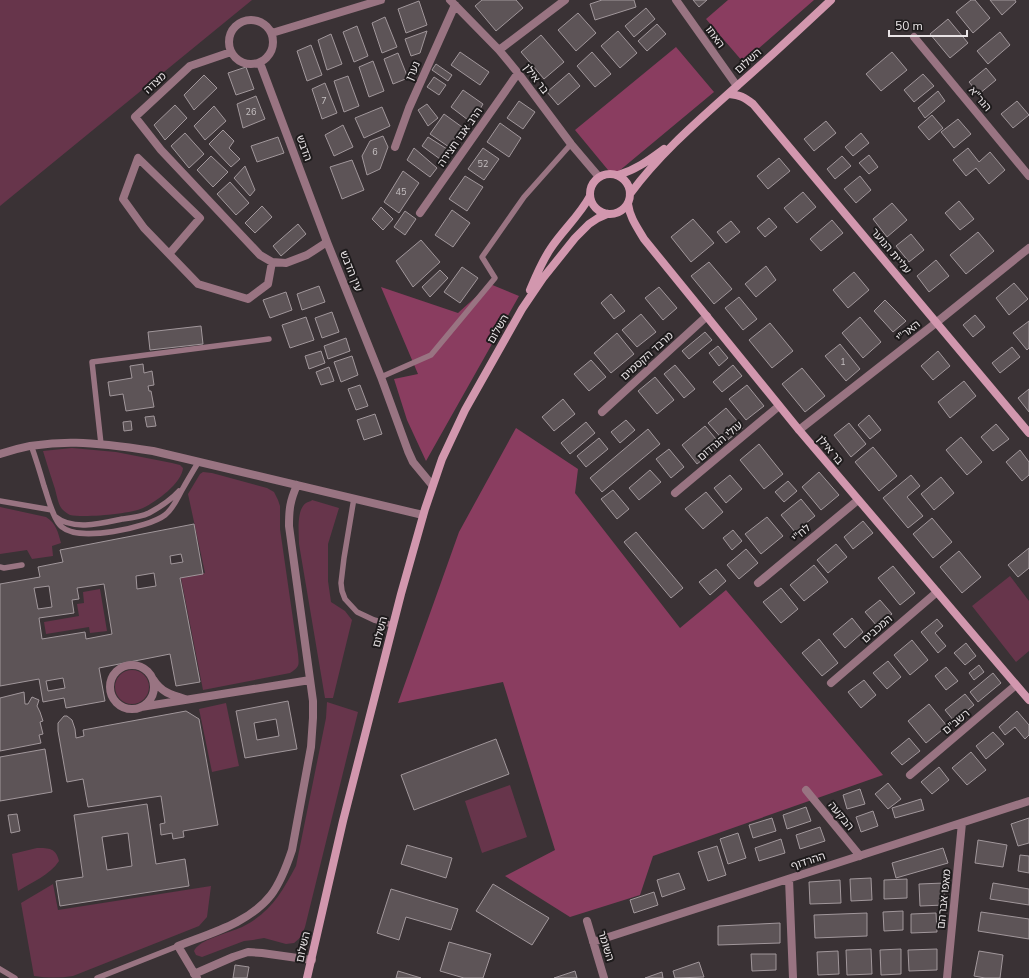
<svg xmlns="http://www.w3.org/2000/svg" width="1029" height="978" viewBox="0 0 1029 978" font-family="'Nunito Sans','Noto Sans Hebrew',sans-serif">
<rect width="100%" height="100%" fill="#3a3235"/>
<!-- green -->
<path fill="#67354b" d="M0 0H252L0 206Z
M72 448 116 452 172 463 180 465 183 468C182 483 156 502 143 508 130 514 84 518 70 515 68 514 64 511 62 509 58 504 57 496 55 489 51 477 47 464 43 451Z
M203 472 212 473 267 488 274 492 278 500 280 506V529L298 654C299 665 300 667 290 673L203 690 181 578 205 573 188 494 200 474Z
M312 500 339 508 328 544V581L331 602 345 611 352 620 333 698H325L299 544C299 533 296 510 306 503 307 502 312 501 312 500Z
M0 507 46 517C56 523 58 532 61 543L52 546 53 556 32 559 27 550 0 554Z
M1010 576 1029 601V651L1016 662 972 606Z
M100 589 107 631 90 633 89 627 46 634 44 622 79 616 77 604 84 603 83 592Z
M115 687a17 17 0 1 1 34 0a17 17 0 1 1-34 0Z
M327 702 358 712 305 927 301 937 294 943 286 944 264 938 253 940 244 941 202 957 196 955 194 951C195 949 196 947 198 946 206 938 232 932 244 926 271 912 282 892 296 866L326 718Z
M226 703 239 766 212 772 199 709Z
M510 785 527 837 482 853 465 801Z
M37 848C49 848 56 848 59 861 50 875 32 882 18 891L12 854Z
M53 884 58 910 211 886 207 917 199 926 73 976C60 978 47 978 34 976L21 903Z"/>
<!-- forest -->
<path fill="#8a3d60" d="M728 0H814L743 62 706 19Z
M676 47 714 92 613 176 575 130Z
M490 284 519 296 426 461 407 420 394 379 418 374 381 287 458 313Z
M516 428 578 469 575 493 680 628 726 590 883 775 653 856 640 895 570 917 505 876 555 850 503 682 398 703 459 532Z"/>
<!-- building -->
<path fill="#5d5457" stroke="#a1979b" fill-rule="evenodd" d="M482 0H516L523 8 496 31 475 6Z
M602 0H634L636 7 595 20 590 4Z
M693 0H707L699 7Z
M971 0H975L990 18 973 33 956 12Z
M990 0H1015L1016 2 1002 15Z
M419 1 427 25 406 33 398 9Z
M646 8 655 19 634 37 625 26Z
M578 13 596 33 576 51 558 30Z
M385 17 397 47 382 53 372 23Z
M948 19 968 43 950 58 930 34Z
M657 24 666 34 647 51 638 41Z
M357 26 368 56 354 62 343 32Z
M427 31 420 53 411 56 405 39Z
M618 31 637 53 620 68 601 46Z
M1000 32 1010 45 988 64 977 51Z
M331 34 342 64 327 70 318 40Z
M541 35 564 62 544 79 521 52Z
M311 45 322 75 307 81 297 51Z
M460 52 489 72 480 85 451 65Z
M592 52 611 74 595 87 577 66Z
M892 52 907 70 881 91 866 74Z
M398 53 408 78 393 84 384 59Z
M373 61 384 91 369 97 359 67Z
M436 64 452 75 448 81 432 70Z
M246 67 254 89 236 95 228 73Z
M986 68 996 80 979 94 969 82Z
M569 73 580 86 558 105 547 92Z
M923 74 934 86 914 102 904 90Z
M204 75 217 88 194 110 184 95Z
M348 76 359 106 344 112 334 81Z
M434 77 446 85 439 95 427 87Z
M325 83 337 113 322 119 312 89Z
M463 90 483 104 472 123 451 107Z
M938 91 945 101 925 118 918 108Z
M256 96 265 119 243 128 237 104Z
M519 101 535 112 523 129 507 118Z
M1017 101 1029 115 1013 128 1001 114Z
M427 104 438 118 428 126 418 110Z
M175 105 187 118 165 140 154 125Z
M214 106 226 121 205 140 194 126Z
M382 107 390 126 364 138 355 118Z
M444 114 462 127 449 147 430 134Z
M932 115 943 128 929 140 918 127Z
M958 119 971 134 954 148 941 132Z
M826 121 836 133 814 151 804 139Z
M500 123 521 138 509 157 487 142Z
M343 125 353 147 334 156 325 135Z
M223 130 234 141 229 148 240 159 231 167 209 144Z
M185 133 204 154 189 168 171 146Z
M861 133 869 143 853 156 845 147Z
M383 136 388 147 380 169 367 175 362 156 370 141Z
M278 137 284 153 257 162 251 146Z
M428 137 447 149 440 159 422 146Z
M414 148 437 168 430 177 407 160Z
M483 148 499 159 484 180 468 169Z
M968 148 979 162 990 152 1005 170 989 184 976 168 966 176 953 160Z
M869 155 878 167 869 174 859 163Z
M211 156 228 172 213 187 197 170Z
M842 156 851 166 835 179 827 169Z
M779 158 790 171 768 189 757 176Z
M352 160 364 190 342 199 330 167Z
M245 166 255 190 250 196 234 178Z
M403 171 419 183 399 213 384 202Z
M465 176 483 187 467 211 449 199Z
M860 176 871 190 856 203 844 189Z
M230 182 249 203 236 215 217 194Z
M803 192 816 207 797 223 784 208Z
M959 201 974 219 960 230 945 213Z
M892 203 907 220 887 237 873 219Z
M262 206 272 217 255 233 245 223Z
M381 207 393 219 383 230 372 219Z
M452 210 470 223 453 247 435 235Z
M405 211 416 219 405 235 394 227Z
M769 218 777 227 765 237 757 228Z
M693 219 714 243 691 262 671 237Z
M832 220 843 233 821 251 810 239Z
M731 221 740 232 726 243 717 232Z
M298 224 306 234 281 256 273 246Z
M978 232 994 251 966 274 950 255Z
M911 234 924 250 909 262 896 246Z
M421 240 440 262 413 287 396 261Z
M936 260 949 276 929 292 917 276Z
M709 262 732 289 714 304 691 276Z
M766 266 776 280 756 297 745 284Z
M462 267 478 278 460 303 444 292Z
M440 270 448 278 430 297 422 287Z
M854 272 869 290 848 308 833 290Z
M1014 283 1028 299 1009 315 996 298Z
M319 286 325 302 302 310 297 294Z
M659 287 677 308 663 320 645 298Z
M286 292 292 310 270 318 263 300Z
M611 294 625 311 614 319 601 303Z
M739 297 757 319 743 330 725 308Z
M885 300 906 321 893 332 874 311Z
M332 312 339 332 322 338 315 318Z
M641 314 656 332 637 347 622 330Z
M975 315 985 327 973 337 963 325Z
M306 317 314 340 290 348 282 325Z
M860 317 881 342 863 358 842 333Z
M1029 321V348L1027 350 1013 333Z
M770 323 793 351 772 368 749 340Z
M201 326 203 344 150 350 148 332Z
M705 332 712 340 689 359 682 351Z
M617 333 634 354 611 373 594 353Z
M346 338 350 351 328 359 324 346Z
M840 344 860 369 846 381 825 356Z
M718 346 728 358 719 366 709 353Z
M1012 347 1020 357 1000 373 992 363Z
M321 351 325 363 309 369 305 356Z
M938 351 950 366 933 380 921 366Z
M352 356 358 375 341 382 334 362Z
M591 360 606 377 589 391 574 374Z
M143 364 144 373 152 371 154 385 148 386 149 391H151L154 407 126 411 123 394 110 396 108 382 132 378 130 366Z
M675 365 695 389 684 398 664 374Z
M733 365 742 376 722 392 713 382Z
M329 367 334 381 321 385 316 372Z
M802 368 825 396 805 412 782 384Z
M655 377 674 400 657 414 638 391Z
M964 381 976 396 950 418 938 402Z
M360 385 368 406 356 410 348 389Z
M747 385 764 406 746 420 729 399Z
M1029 389V412L1018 398Z
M563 399 575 414 554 431 542 417Z
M726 408 743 428 725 442 708 423Z
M375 414 382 434 364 440 357 420Z
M869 415 881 430 870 439 858 425Z
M154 416 156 426 147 427 145 417Z
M626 420 635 430 620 443 611 432Z
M131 421 132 430 124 431 123 422Z
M586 422 595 433 570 454 561 443Z
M849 423 866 444 851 457 834 435Z
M996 424 1009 439 993 451 981 437Z
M705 426 721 445 697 464 682 445Z
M648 429 660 444 602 492 590 478Z
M961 437 982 462 967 475 946 450Z
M599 438 608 449 586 467 577 456Z
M759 444 783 474 764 489 740 460Z
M873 447 897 476 879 491 855 462Z
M669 449 684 467 671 478 656 459Z
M1020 450 1029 462V475L1022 481 1006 462Z
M650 470 661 482 639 500 629 488Z
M819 472 839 495 821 510 802 487Z
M730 475 742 489 726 503 714 488Z
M911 475 920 486 907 497 923 516 908 528 883 498Z
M941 477 954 493 934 510 921 494Z
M788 481 797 491 784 502 775 492Z
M613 490 629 509 617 519 601 499Z
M706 492 723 512 703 529 685 509Z
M801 499 815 516 795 532 781 515Z
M767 517 783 536 761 554 745 534Z
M932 518 952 542 933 558 913 534Z
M863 521 873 533 853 549 844 537Z
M194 524 203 574 180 578 200 682 176 686 170 654 99 668 105 701 66 708 64 698 43 702 39 679 0 686V584L40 577 38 567 63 562 60 550ZM181 554 183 562 171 564 170 556ZM154 573 156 586 137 589 136 576ZM104 584 112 634 86 639 85 632 42 639 39 618 74 613 72 600 79 599 77 588ZM49 586 52 607 38 609 34 588ZM63 678 65 688 48 691 46 681Z
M733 530 742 541 732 550 723 538Z
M636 532 683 588 671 598 624 542Z
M836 544 847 557 828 573 817 560Z
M1029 548V568L1018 577 1008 565Z
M746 549 758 563 739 579 727 565Z
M959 551 981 577 962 593 940 567Z
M814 565 828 582 804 601 790 585Z
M893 566 915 593 900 605 878 578Z
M716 569 726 581 710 595 699 582Z
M781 588 798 609 781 623 763 602Z
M880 600 892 614 877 626 865 612Z
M852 618 863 632 845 648 833 634Z
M937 619 943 626 935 633 946 646 938 653 921 632Z
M819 639 838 663 822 676 802 653Z
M912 640 928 660 910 675 894 655Z
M966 643 976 656 965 665 954 653Z
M888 661 901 677 887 689 873 673Z
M979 665 984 672 974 680 969 673Z
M946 667 958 681 946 690 935 676Z
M993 673 1001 683 978 702 970 692Z
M864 680 876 695 861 708 848 692Z
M24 692 25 704H28L32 697 39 700 37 706 40 712 43 721 40 722 43 734 39 735 41 743 0 751V698Z
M965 694 974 705 954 721 945 710Z
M288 701 297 749 245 758 236 711ZM276 719 279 736 257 740 254 723Z
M929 704 947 726 926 743 908 721Z
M186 711 199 719 218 825 183 831 184 837 173 839 172 833 161 835 160 824 165 823 161 796 88 807 83 779 67 782 58 731V723L64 716H67L72 720 75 729 76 738 84 736 83 730Z
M1017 711 1029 725V735L1025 739 1015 727 1005 735 999 727Z
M993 732 1004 744 986 759 976 746Z
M909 738 920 751 902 765 891 753Z
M496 739 509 774 414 810 401 775Z
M45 749 52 792 0 801V757Z
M971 752 986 770 967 785 952 768Z
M939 767 949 780 932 794 921 782Z
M888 783 901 799 888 809 875 794Z
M860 789 865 804 847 809 843 795Z
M921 799 924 810 895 818 892 808Z
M147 804 156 864 185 859 189 886 60 906 56 881 83 877 74 815ZM128 833 132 866 107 870 102 837Z
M806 807 811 821 787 829 783 815Z
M873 811 878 826 861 832 856 817Z
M17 814 20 831 11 833 8 815Z
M772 818 776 831 753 838 749 825Z
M1029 818V843L1018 846 1011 824Z
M820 827 825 841 800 849 796 835Z
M738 833 746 858 728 864 720 839Z
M781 839 785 853 759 861 755 848Z
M978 840 1007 845 1003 867 975 863Z
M407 845 452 858 446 878 401 864Z
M717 846 726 875 708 881 698 852Z
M943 848 948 863 896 878 892 863Z
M1020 855 1029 856V873L1018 871Z
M679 873 685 889 662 897 657 880Z
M871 878 872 900 851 901 850 879Z
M907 879V898L884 899V880Z
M840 880 841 903 810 904 809 882Z
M944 883V905L920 906 919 884Z
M993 883 1029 889V905L990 899Z
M493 884 549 918 532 945 476 911Z
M391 889 458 909 451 930 406 917 399 940 377 933Z
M654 892 658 905 634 913 630 900Z
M903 911V930L884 931 883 912Z
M981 912 1029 919V939L978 931Z
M867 913V936L815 938 814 915Z
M936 913 937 932 911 933V914Z
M780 923V943L718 945V926Z
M449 942 491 954 483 978H464L440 971Z
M871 949 872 974 847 975 846 950Z
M901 949V974L881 975 880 950Z
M937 949V970L909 971 908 950Z
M838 951 839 974 818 975 817 952Z
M979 951 1003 955 1000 978H985L974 976Z
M751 954H776V970L752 971Z
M699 962 704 977 675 978 673 971Z
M235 965 249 967 247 978H233Z
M398 971 421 978H396Z
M575 971 577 978H554Z
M662 972 663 978H645Z"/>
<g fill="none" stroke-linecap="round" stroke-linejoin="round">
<!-- lane -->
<path stroke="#997482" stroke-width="5.5" d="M381 377 431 355 495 278 482 257 524 197 571 144
M101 444 92 362 269 339
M31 445C36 459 40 472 44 486 48 497 53 520 62 527 79 542 148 528 165 515 173 509 177 499 182 490 187 481 193 471 199 461
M354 498 344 558 341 583 342 591 345 599 357 612 374 620 393 625
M0 501 52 510
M56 517C73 531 103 523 122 519 131 518 141 517 149 513 160 507 171 500 179 491
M0 567 4 568 22 565
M0 969 15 978
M97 978 178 946"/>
<!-- street -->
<path stroke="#997482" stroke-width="8" d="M450 0 499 50 518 73 571 144 599 177
M676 0 737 86
M229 42a22 22 0 1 1 44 0a22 22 0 1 1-44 0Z
M272 33 381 0
M914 37 1029 176
M499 50 565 0
M231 52 190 66 135 117 161 150 260 255 272 262 286 263 307 255 327 242 381 377 408 451 413 462 432 485
M260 63 327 242
M395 147 409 108 455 5
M420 213 518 73
M169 254 200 218 138 158 123 199 144 228 198 284 248 299 268 284 272 262
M602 412 707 316
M799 430 937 322 1029 248
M0 454C51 436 101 443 153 451L423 515
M675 493 779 406
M758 583 858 500
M110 687a22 22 0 1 1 44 0a22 22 0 1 1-44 0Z
M153 679C161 692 171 695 185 699
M831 683 937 592
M141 707 310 680
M910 775 1016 685
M806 790 860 856
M789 879 793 978
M587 921 604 978
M593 942 1029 801
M194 974 233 957 248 952 262 953 312 960
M197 978 178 946C211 933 249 923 271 895 281 882 287 865 292 850L311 747 313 718V701L289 526C289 509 290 501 297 485
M947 978 962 823"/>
<!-- secondary -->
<path stroke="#d297ae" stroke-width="8" d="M729 94C740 95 744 97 753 104L1029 433
M590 194a20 20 0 1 1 40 0a20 20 0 1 1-40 0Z
M618 175C636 170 649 160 664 149
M630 194C660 153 699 120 737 86 769 58 800 29 831 0
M628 204C630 218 637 227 644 239L799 430 1029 700
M530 290C536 276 542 261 551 248 563 230 580 215 590 196
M307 978 343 821 401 594 425 509 442 459 465 410 522 309 543 278 575 238 589 224 598 218 607 214"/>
</g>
<g text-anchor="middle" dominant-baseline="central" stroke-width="4" stroke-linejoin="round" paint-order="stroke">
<!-- number labels -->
<g font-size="9" fill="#c6c0c2">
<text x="324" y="101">7</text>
<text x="251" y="112">26</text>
<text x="375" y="152">6</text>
<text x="483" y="164">52</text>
<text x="401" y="192">45</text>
<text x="843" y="362">1</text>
</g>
<!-- street labels -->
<g font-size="11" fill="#e9e4e6" stroke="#1e1b1c">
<text transform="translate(715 37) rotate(54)">האחו</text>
<text transform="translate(748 61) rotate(-42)">השלום</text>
<text transform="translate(413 71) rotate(-66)">נערן</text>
<text transform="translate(536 79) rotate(53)">בר אילן</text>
<text transform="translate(155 83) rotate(-43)">מצדה</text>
<text transform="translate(980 99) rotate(50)">הגר"א</text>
<text transform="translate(460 137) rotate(-55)">הרב אבו חצירה</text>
<text transform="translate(304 148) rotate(70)">הדבש</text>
<text transform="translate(891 251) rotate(50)">עליית הנוער</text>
<text transform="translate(351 271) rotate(68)">עין הדבש</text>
<text transform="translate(498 329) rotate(-60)">השלום</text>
<text transform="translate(908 331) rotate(-38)">האר"י</text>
<text transform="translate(647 356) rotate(-42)">מרבד הקסמים</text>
<text transform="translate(720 441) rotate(-40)">עולי הגרדום</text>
<text transform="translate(830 450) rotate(50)">בר אילן</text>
<text transform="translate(801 533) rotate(-40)">לח"י</text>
<text transform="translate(877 629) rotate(-41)">המכבים</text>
<text transform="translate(380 632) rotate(-76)">השלום</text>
<text transform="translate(956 722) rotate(-40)">רשב"ם</text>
<text transform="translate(841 816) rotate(51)">הבקעה</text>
<text transform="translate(808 861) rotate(-18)">ההרדוף</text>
<text transform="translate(944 899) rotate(-84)">מאפו אברהם</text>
<text transform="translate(606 946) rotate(73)">השומר</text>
<text transform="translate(303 947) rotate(-77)">השלום</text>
</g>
</g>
<!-- scale -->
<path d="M889 30v6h78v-6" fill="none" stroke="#e9e4e6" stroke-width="2"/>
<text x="895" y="30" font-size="12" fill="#e9e4e6" stroke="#1e1b1c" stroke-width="3" paint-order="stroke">50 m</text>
</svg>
